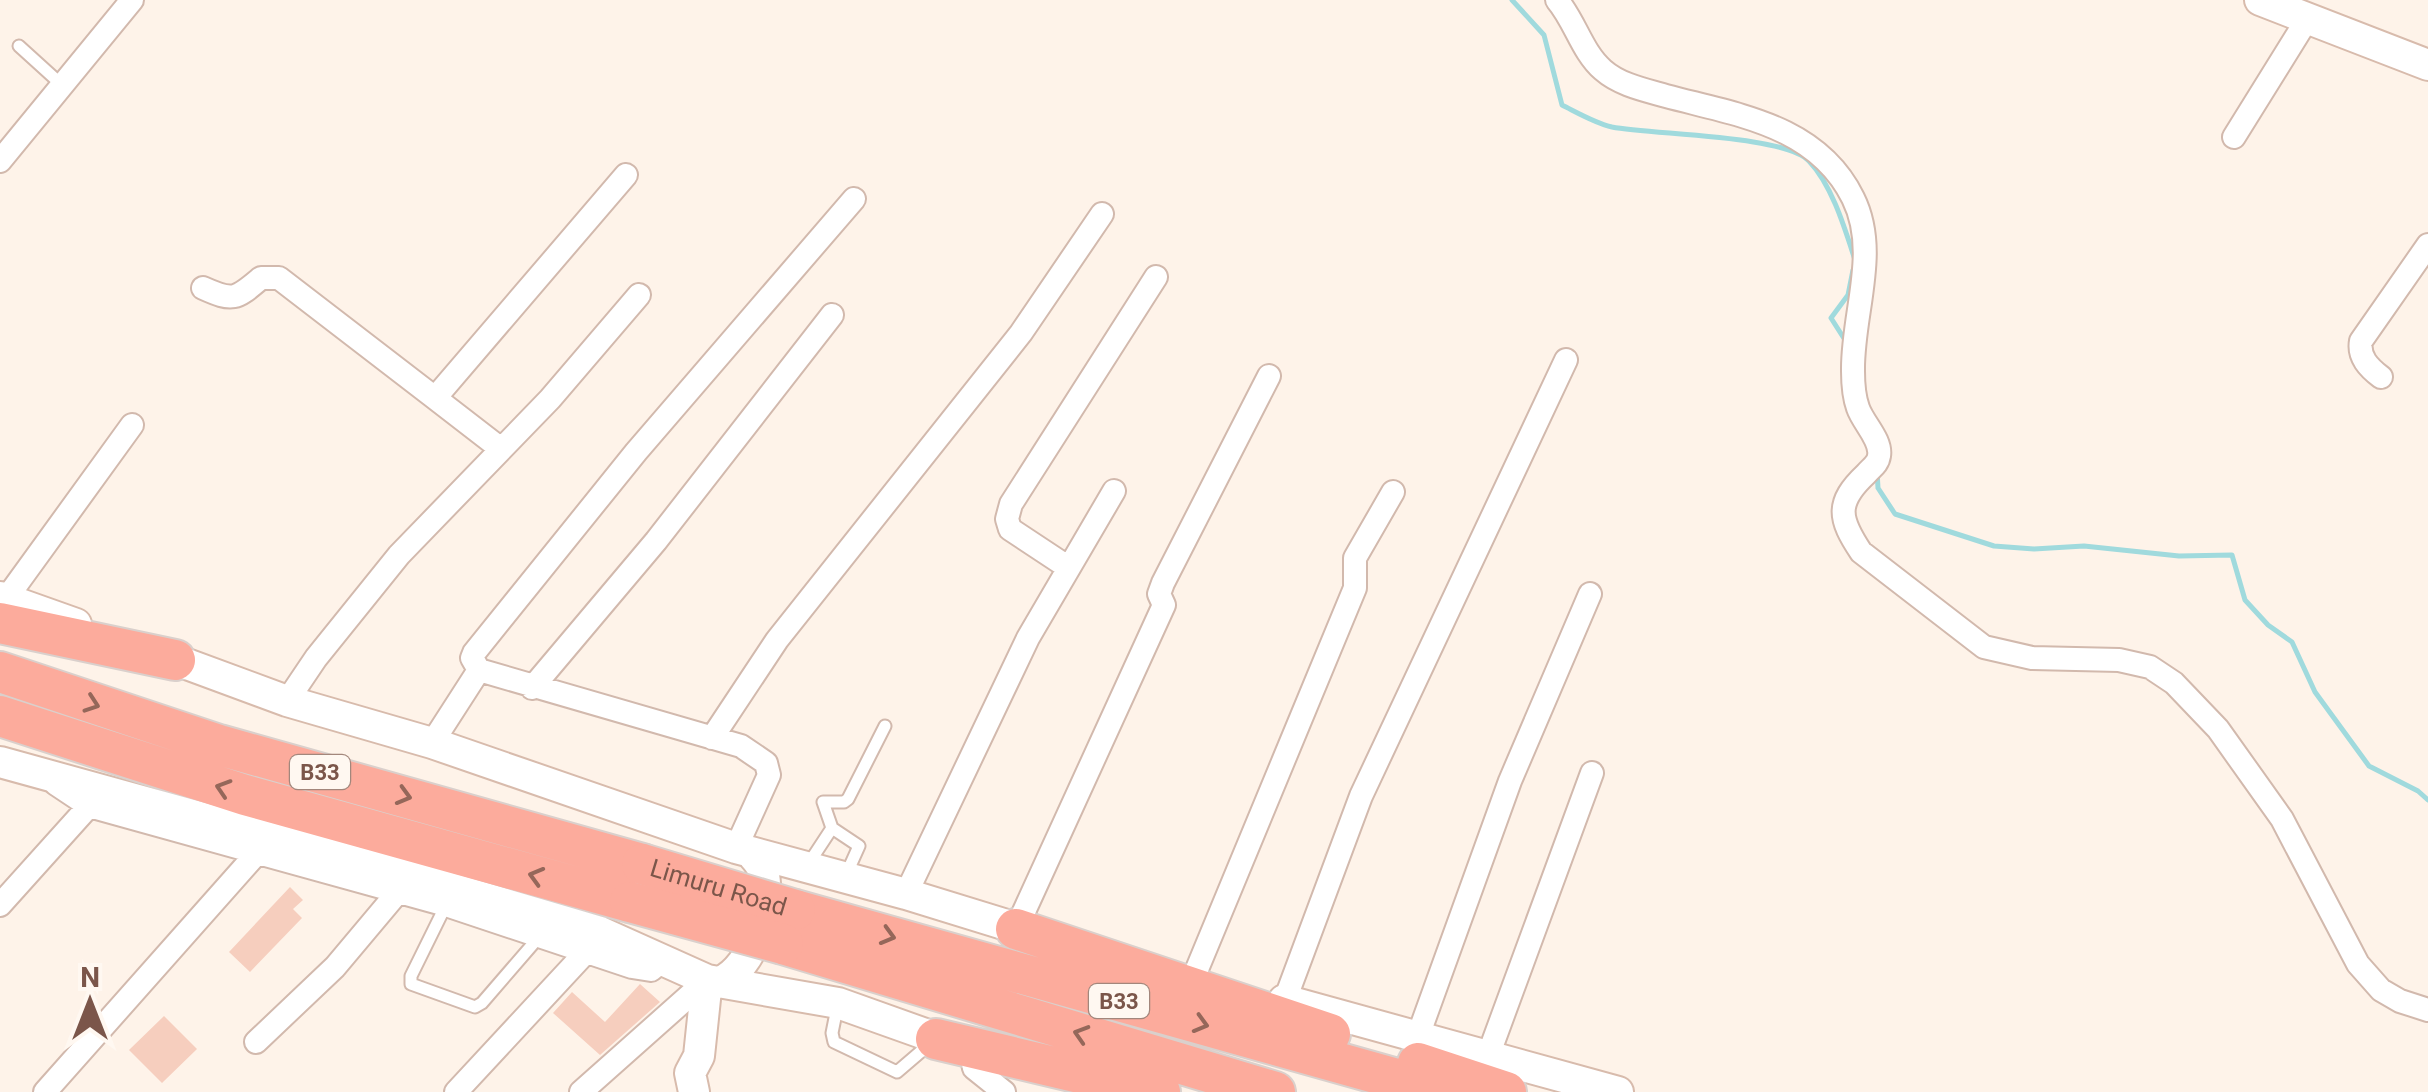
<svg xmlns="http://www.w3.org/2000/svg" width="2428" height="1092" viewBox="0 0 2428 1092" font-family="Roboto,sans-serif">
<rect width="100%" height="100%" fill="#fef3e9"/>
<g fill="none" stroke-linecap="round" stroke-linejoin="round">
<!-- stream -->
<path stroke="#a0dadd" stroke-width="5" d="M1512 0 1544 35 1562 105C1578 113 1595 123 1612 127 1653 135 1785 135 1809 161 1832 185 1845 229 1855 260
M1845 340 1831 318 1848 295 1853 270
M1877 471 1878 488 1895 514 1994 546 2034 549 2084 546 2179 556 2232 555 2245 600 2268 625 2292 642 2315 692 2369 766 2418 791 2428 800"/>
</g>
<!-- building -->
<path fill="#f6cebe" d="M290 887 303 900 293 909 302 918 250 972 229 952Z
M640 984 660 1002 600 1055 553 1013 572 992 605 1022Z
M164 1016 197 1049 162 1083 129 1050Z"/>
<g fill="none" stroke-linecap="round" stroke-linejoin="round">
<defs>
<path id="lane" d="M19 46 62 85
M832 828 859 846 846 875
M809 863 832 828 823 802H844L848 799 885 726
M446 905 411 976V984L475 1007 482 1003 539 937
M838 1003 832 1033 834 1042 897 1072 932 1042"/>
<path id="street" d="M1557 0C1575 21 1582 52 1603 70 1620 85 1645 90 1666 96 1737 115 1817 125 1853 198 1880 252 1852 313 1853 371 1853 382 1854 397 1858 408 1863 423 1882 440 1879 456 1878 464 1871 468 1866 474 1835 503 1839 519 1861 552L1984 647 2032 658 2119 660 2150 667 2174 683 2218 729 2282 819 2358 964 2381 990 2400 1001 2428 1010
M2234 137 2308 18
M0 161 132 0
M203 288C234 302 236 299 261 278H279L435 398
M2381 377C2369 368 2358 357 2361 341L2428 245
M501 449 435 398 626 175
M1069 568 1010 529 1007 519 1011 504 1156 277
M6 599 132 425
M479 670 472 658 474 653 636 452 854 199
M532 688 656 541 832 315
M287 701 316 658 399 555 550 399 639 295
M712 738 777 640 1021 333 1102 214
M432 743 479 670 741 746 766 763 769 775 736 848
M56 784 89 806 446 905 632 967 651 970 663 960
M906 894 1028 638 1114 491
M0 905 89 806
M1016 929 1164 605 1159 594 1163 583 1269 376
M1195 974 1355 588V558L1393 492
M1285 1000 1361 796 1566 360
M1418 1036 1510 781 1590 594
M256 1042 335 967 398 892
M970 1049 974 1068 1004 1092
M1488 1056 1592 773
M45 1092 258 852
M456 1092 586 952
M581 1092 707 980"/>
<path id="secondary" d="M2260 0 2428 65
M0 597 76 624
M157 653 287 701 432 743 736 848 906 894 1036 934
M0 762 352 859 600 932 707 980 838 1003 956 1045
M720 982C754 967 772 906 763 871 761 863 755 858 750 852
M1284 1000 1618 1092
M694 1092 690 1073 699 1056 707 980"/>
<path id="highway" d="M0 623 175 660
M0 672 219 745 642 864
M0 716 245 795 630 902
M795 910 1443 1092
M1016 929 1330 1034
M783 944 1275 1092
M936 1039 1160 1092
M1418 1063 1506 1092"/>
</defs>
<!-- lane casing -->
<use href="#lane" stroke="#d2b9ad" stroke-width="15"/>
<!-- street casing -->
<use href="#street" stroke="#d2b9ad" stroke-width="26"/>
<!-- secondary casing -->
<use href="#secondary" stroke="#d8bbac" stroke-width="34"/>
<!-- highway casing -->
<use href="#highway" stroke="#dad0cc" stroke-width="44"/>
<!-- lane -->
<use href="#lane" stroke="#fff" stroke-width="11"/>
<!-- street -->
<use href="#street" stroke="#fff" stroke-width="22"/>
<!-- secondary -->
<use href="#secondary" stroke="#fff" stroke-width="30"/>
<!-- highway -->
<use href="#highway" stroke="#fcab9c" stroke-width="40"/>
<defs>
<g id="highway-bridge">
<path id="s1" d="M642 864 795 910"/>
<path d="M630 902 783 944"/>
</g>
</defs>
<!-- highway-bridge casing -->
<use href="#highway-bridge" stroke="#dad0cc" stroke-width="44" stroke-linecap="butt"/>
<!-- highway-bridge -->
<use href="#highway-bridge" stroke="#fcab9c" stroke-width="40"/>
</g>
<!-- one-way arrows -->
<defs><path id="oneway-chevron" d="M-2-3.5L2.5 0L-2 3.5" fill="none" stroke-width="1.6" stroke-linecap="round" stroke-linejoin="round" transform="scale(2.5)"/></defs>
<g stroke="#95675a">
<use href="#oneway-chevron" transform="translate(92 704) rotate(19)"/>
<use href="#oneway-chevron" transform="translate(223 788) rotate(-162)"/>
<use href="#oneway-chevron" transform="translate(404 796) rotate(16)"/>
<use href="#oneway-chevron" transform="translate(536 876) rotate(-164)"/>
<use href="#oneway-chevron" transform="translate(888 936) rotate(16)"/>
<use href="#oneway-chevron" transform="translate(1201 1024) rotate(16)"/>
<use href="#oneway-chevron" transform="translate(1081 1034) rotate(-163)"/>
</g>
<g text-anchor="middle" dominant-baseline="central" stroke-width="9" stroke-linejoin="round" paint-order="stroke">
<!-- shield labels -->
<g fill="#fff8f1" stroke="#a3877c" stroke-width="2.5">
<rect x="290" y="755" width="60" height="34" rx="8"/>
<rect x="1089" y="984" width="60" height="34" rx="8"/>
</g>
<g font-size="22" font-weight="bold" fill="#7b564a">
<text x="320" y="772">B33</text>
<text x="1119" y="1001">B33</text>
</g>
<!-- street labels -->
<g font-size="25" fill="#7b564a" stroke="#fff8f1">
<text stroke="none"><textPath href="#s1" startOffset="80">Limuru Road</textPath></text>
</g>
</g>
<!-- north arrow -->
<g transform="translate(90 1002)" stroke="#fff8f1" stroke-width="8" paint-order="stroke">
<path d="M0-8L18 38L0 25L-18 38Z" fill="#7b564a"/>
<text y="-15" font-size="28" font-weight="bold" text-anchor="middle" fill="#7b564a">N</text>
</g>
</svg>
